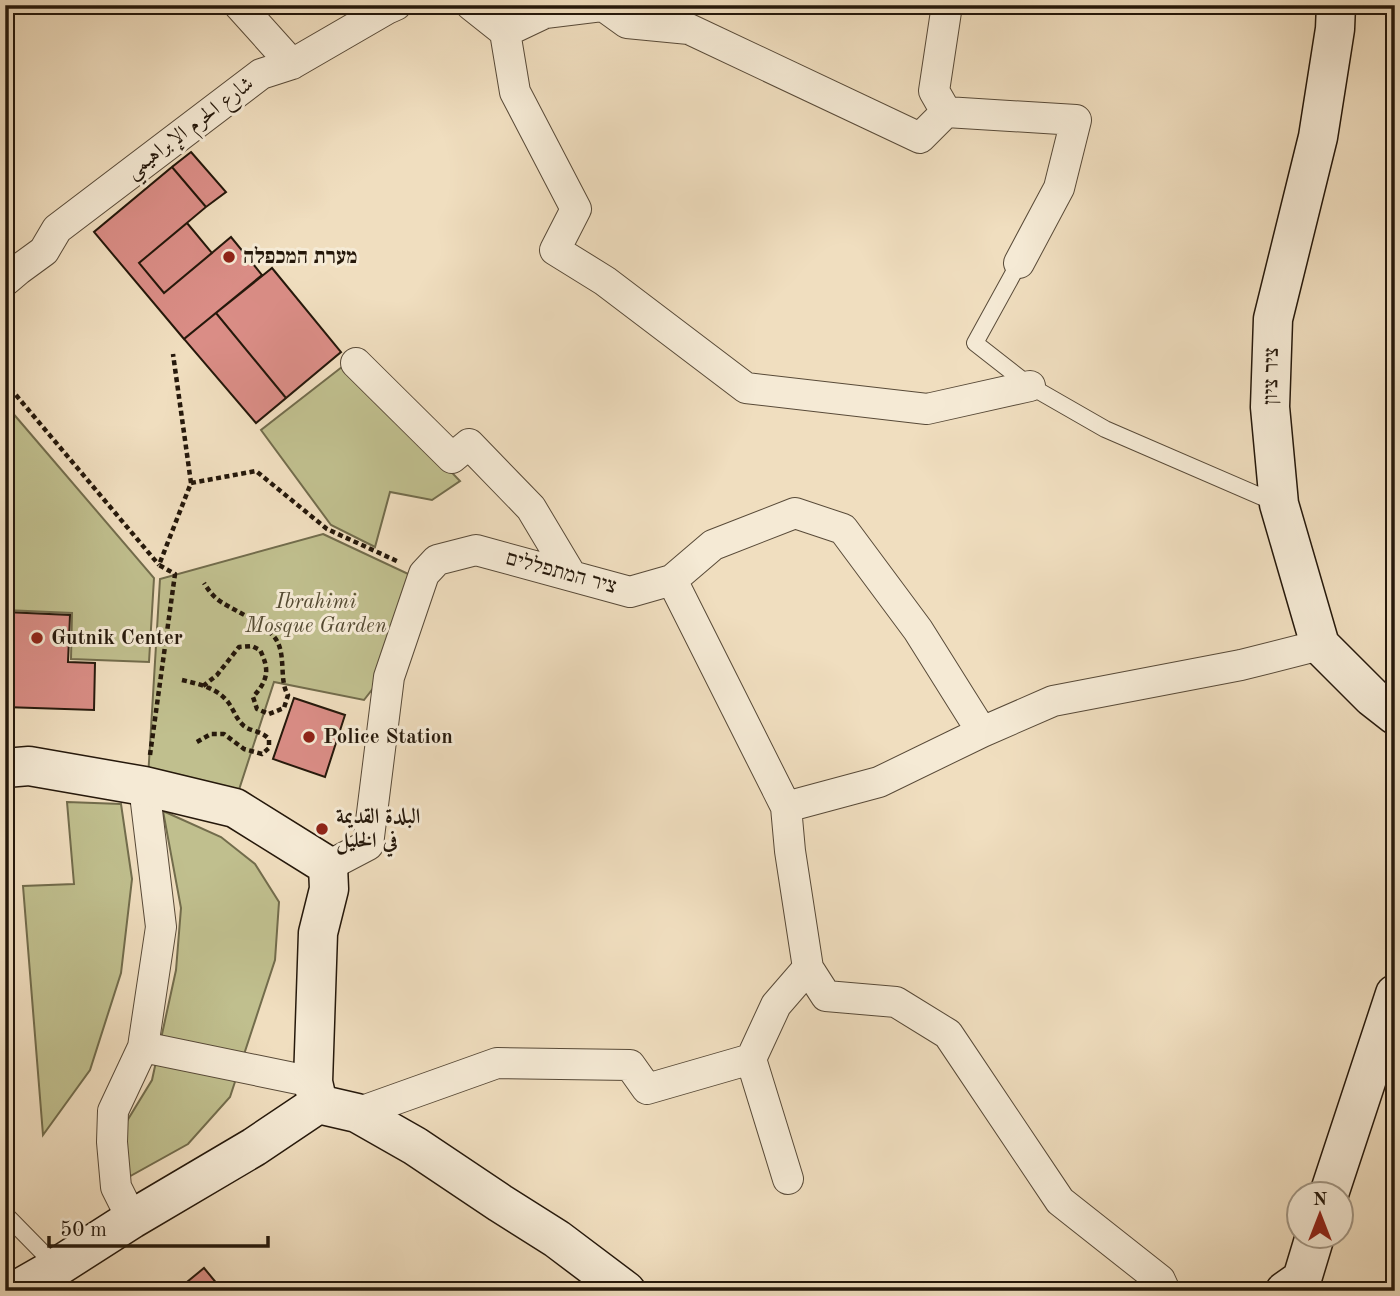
<svg xmlns="http://www.w3.org/2000/svg" width="1400" height="1296" viewBox="0 0 1400 1296" font-family="'Old Standard TT',Amiri,'Frank Ruhl Libre',serif">
<rect width="100%" height="100%" fill="#f0debf"/>
<filter id="stains"><feTurbulence type="fractalNoise" baseFrequency=".00286" numOctaves="4"/><feColorMatrix values="0 0 0 0 .2 0 0 0 0 .09 0 0 0 0 .02 0 0 0 .5 -.17"/></filter>
<radialGradient id="worn" r=".72"><stop offset=".6" stop-color="#630" stop-opacity="0"/><stop offset="1" stop-color="#630" stop-opacity=".3"/></radialGradient>
<!-- green -->
<path fill="#c0bf8e" stroke="#726c4c" stroke-width="2" d="M347 363 460 481 432 500 390 492 375 547 331 525 261 430Z
M5 404 154 578 149 662 71 659 72 613 5 610Z
M323 534 419 579 381 678 364 700 274 682 235 802 148 778 160 579Z
M67 802 121 804 132 879 121 973 90 1070 43 1135 23 886 74 884Z
M163 811 221 837 255 864 279 902 275 960 230 1097 188 1144 125 1179 116 1139 152 1080 176 970 181 908Z"/>
<!-- building -->
<path fill="#da8d86" stroke="#25180b" stroke-width="2" d="M191 152 226 192 206 207 172 167Z
M172 167 206 207 139 263 164 293 231 237 262 275 184 339 94 232Z
M187 223 212 253 164 293 139 263Z
M272 268 341 352 286 398 216 313Z
M216 313 286 398 256 423 184 339Z
M5 612 70 615 68 662 95 663 94 710 5 707Z
M294 698 345 715 325 777 273 759Z
M204 1268 223 1291H176Z"/>
<g fill="none" stroke-linecap="round" stroke-linejoin="round">
<defs>
<path id="lane" d="M1019 263 975 343 1030 386 1105 429 1276 503
M5 1214 57 1267"/>
<path id="street" d="M239 5 292 64
M471 5 505 32 545 13 602 6
M602 5 627 23 689 29 920 138 946 112 1076 120 1059 188 1019 263
M505 32 515 92 576 209 555 250 605 281 746 388 927 409 1030 386
M946 112 934 91 947 5
M5 281 18 270 44 251 57 229 261 74 292 64 387 9 396 5
M356 363 452 458 469 444 531 508 571 575
M672 580 786 807 790 851 808 968 826 996 896 1002 948 1034 1060 1201 1160 1280 1165 1291
M786 807 879 782 982 732 1053 701 1241 665 1320 645
M328 866 368 845 389 677 424 574 437 560 476 550 630 592 672 580 713 545 795 513 843 529 918 630 982 732
M143 1047 313 1082
M751 1059 788 1179
M357 1113 497 1063 630 1065 647 1089 751 1059 776 1005 808 968
M132 1219 116 1187 112 1142 113 1111 143 1047 161 927 144 786"/>
<path id="secondary" d="M1336 5 1335 29 1318 137 1273 319 1270 407 1279 504 1320 645 1372 697 1395 715
M5 768 29 766 144 786 235 808 328 866 329 889 318 933 313 1082 318 1104
M1329 1194 1395 994
M15 1291 57 1267 132 1219 254 1147 318 1104 357 1113 415 1146 500 1203 557 1239 626 1291
M1285 1291 1302 1279 1315 1236"/>
</defs>
<!-- lane casing -->
<use href="#lane" stroke="#584a38" stroke-width="18"/>
<!-- street casing -->
<use href="#street" stroke="#584a38" stroke-width="32"/>
<!-- secondary casing -->
<use href="#secondary" stroke="#25180b" stroke-width="41"/>
<!-- path -->
<path stroke="#25180b" stroke-width="4.5" stroke-dasharray="5 3.5" stroke-linecap="butt" d="M5 382 159 565
M191 483 256 471 327 529 399 562
M182 680C199 684 217 688 228 702 234 710 236 719 244 726 252 732 262 731 269 739V748L262 754 244 749 224 734H211L195 743
M203 686 217 675 239 647 252 646 260 650C270 670 268 680 253 697L257 709 269 714 284 708 288 695C279 681 286 657 277 641 268 625 237 612 223 603 214 598 209 591 204 583
M150 755 175 574 159 565 191 483 173 354"/>
<!-- lane -->
<use href="#lane" stroke="#f5ead5" stroke-width="16"/>
<!-- street -->
<use href="#street" stroke="#f5ead5" stroke-width="30"/>
<!-- secondary -->
<use href="#secondary" stroke="#f5ead5" stroke-width="38"/>
</g>
<!-- markers -->
<g fill="#8f2418" stroke="#f5ead5" stroke-width="2.5">
<circle cx="229" cy="257" r="7"/>
<circle cx="37" cy="638" r="7"/>
<circle cx="309" cy="737" r="7"/>
<circle cx="322" cy="829" r="7"/>
</g>
<g text-anchor="middle" dominant-baseline="central" stroke-width="6" stroke-linejoin="round" paint-order="stroke">
<!-- street labels -->
<g font-size="21" fill="#25180b" stroke="#f5ead5">
<text transform="translate(190 128) rotate(-37)">شارع الحرم الإبراهيمي</text>
<text transform="translate(1272 376) rotate(-89)">ציר ציון</text>
<text transform="translate(561 573) rotate(15)">ציר המתפללים</text>
</g>
<!-- poi labels -->
<g font-size="21" font-weight="bold" fill="#25180b" stroke="#f5ead5" text-anchor="start">
<text x="243" y="257">מערת המכפלה</text>
<text x="51" y="638">Gutnik Center</text>
<text x="323" y="737">Police Station</text>
<text x="336" y="817">البلدة القديمة<tspan x="336" dy="24">في الخليل</tspan></text>
</g>
<!-- park labels -->
<g font-size="21" font-style="italic" fill="#544a32" stroke="#f5ead5">
<text x="316" y="602">Ibrahimi<tspan x="316" dy="24">Mosque Garden</tspan></text>
</g>
</g>
<!-- margin -->
<rect width="1400" height="1296" fill="none" stroke="#f0debf" stroke-width="28"/>
<rect x="7" y="7" width="1386" height="1282" fill="none" stroke="#25180b" stroke-width="3.5"/>
<rect x="14" y="14" width="1372" height="1268" fill="none" stroke="#25180b" stroke-width="2"/>
<!-- north arrow -->
<g transform="translate(1320 1215)"><circle r="33" fill="#f5ead5" stroke="#a29684" stroke-width="2"/>
<path d="M0-5L12 26L0 18L-12 26Z" fill="#8f2418"/>
<text y="-10" font-size="19" font-weight="bold" text-anchor="middle" fill="#25180b">N</text>
</g>
<!-- scale -->
<path d="M49 1236v10h219v-10" fill="none" stroke="#25180b" stroke-width="3.5"/>
<text x="60" y="1236" font-size="21" fill="#25180b" stroke="#f5ead5" stroke-width="5" paint-order="stroke">50 m</text>
<rect width="100%" height="100%" filter="url(#stains)"/>
<rect width="100%" height="100%" fill="url(#worn)"/>
</svg>
